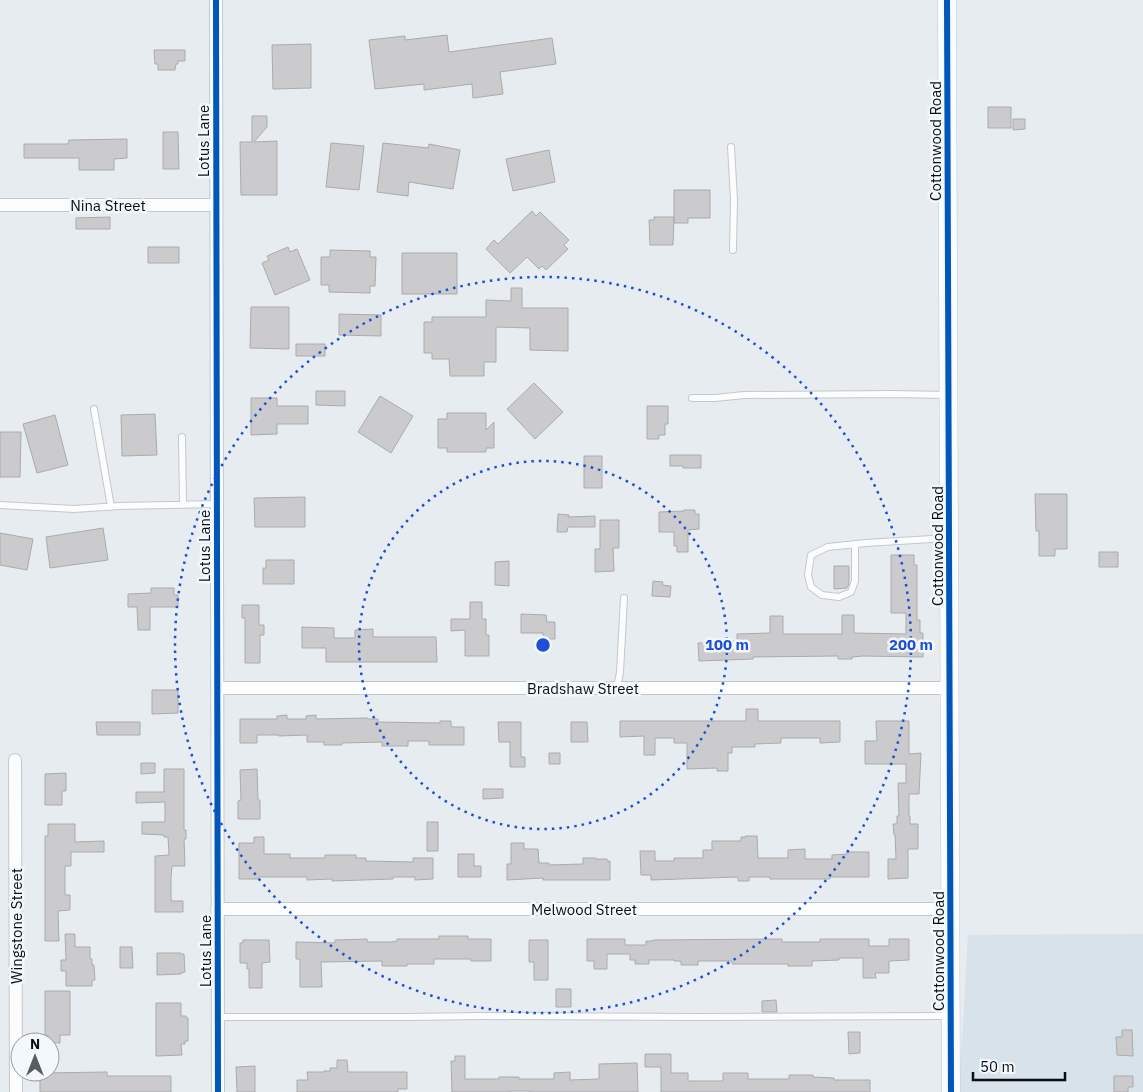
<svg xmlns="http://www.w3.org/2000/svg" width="1143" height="1092" viewBox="0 0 1143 1092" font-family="'IBM Plex Sans',sans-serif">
<rect width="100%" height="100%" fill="#e7ecf0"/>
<!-- built -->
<path fill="#d7e2eb" d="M1143 934V1092H959L968 935Z"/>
<!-- building -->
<path fill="#cbcbce" stroke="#aaabad" d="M447 35 449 52 552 38 556 64 500 72 503 94 473 98 472 84 424 90V84L375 89 369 40 405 36V40Z
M311 44V88L273 89 272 45Z
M154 50H185V61H178V64H176L175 70H158V64H155Z
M988 107H1011V128H988Z
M252 116H267V127L254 142 277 141V195H241L240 142H252Z
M1013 119H1025V129L1013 130Z
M163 132H178L179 169H163Z
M127 139V158L114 159V170H79V158H24V144H68L69 140Z
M331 143 364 146 359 190 326 187Z
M383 143 428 148 429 144 460 150 453 189 409 182 408 196 377 192Z
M549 150 555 182 513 191 506 159Z
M674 190H710V218H688V223H674Z
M532 211 536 216 540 212 569 240 564 245 568 249 546 270 542 266 539 269 527 257 510 273 486 249 494 240 498 244Z
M110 217V229H76V218Z
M654 217H674L673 245H650L649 220H654Z
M148 247H179V263H148Z
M288 247 290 252 297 249 310 280 275 295 262 263 269 260 267 256Z
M330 250 370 251V257H376L375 286H370V293L329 292V285H321V257H330Z
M402 253H457V294H402Z
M511 288H522V308H568V351L530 350V328L496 327V362H484V376H450L449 359H432V353H424V322H432V317H486V300L511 301Z
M251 307H289V349L250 348Z
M339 314 381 315V336L339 335Z
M296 344H325V356H296Z
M534 383 563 412 535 439 507 409Z
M316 391H345V406L316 405Z
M380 396 413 416 391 453 358 432Z
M251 398H277V406H308V424H277V434L251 435Z
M647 406H668V424H665V435H659V439H647Z
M447 413H486V430L494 422V448H486V452H447V448H438V419H447Z
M155 414 157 455 122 456 121 415Z
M55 415 68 465 37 473 23 424Z
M0 432H21L20 477H0Z
M670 455H701V468H683V466H670Z
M584 456H602V488H584Z
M1035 494H1067V549H1055V556H1039V531H1036Z
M305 497V527H255L254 498Z
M684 510H695V514H699V529L688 530V552H677V546H674V532H659V512L684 511Z
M558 514 569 515 568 517 595 516V527H568L567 532H557Z
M600 520H619V548H613L614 571 595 572V549H600Z
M103 528 108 560 50 568 46 537Z
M0 533 33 539 27 570 0 565Z
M1099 552H1118V567H1099Z
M891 555H914V565H917V620H920V633H923V657L863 656 852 657V659H838V656L753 657V659L699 661 698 643H721V641H737V634L770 633V616H783V634H842V615H854V633L906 634V613H891Z
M266 560H294V584H263V568H266Z
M509 561V586L495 585V562Z
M834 566H849V584L847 588 834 589Z
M653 581 663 582 662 585 671 586 670 597 652 596Z
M151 588H174V595H178V607H150V630H138L137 607H128V594L151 593Z
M470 602H482V619H486V635H489V656H465V630L451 631V619H470Z
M242 605H259V625H264V635H260V663H245V618H242Z
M521 614 546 615 547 622H555V639H543V633H521Z
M302 627 334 628V638H355V630L373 629V637H436L437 662H326V648H302Z
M152 690H178V713L152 714Z
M746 709H758V721H840V742L820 743V738H781V743L755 744V747H732V753H728V771H717V768L687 769V743H674V738H655V755H644V736L620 737V721H746Z
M287 715V719H306V716L316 715V719L368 718V719H378V722L440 723V721H451V726L453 727H464V745H429V741H408V746H382V742L342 743V745H324V742H307V735L279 736V735H257V743H240V719H277V716Z
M876 721H909V754L921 753 919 794H909V816H910V824H918V849H908V878L888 879V859H896L895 835H894L893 824H897V816H899L898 783H906V764H865V741H877Z
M96 722H140V735H97Z
M498 722H521V757H525V767H510V742H499Z
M571 722H587L588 742H571Z
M549 753H560V764H549Z
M141 763H155V773L141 774Z
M164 769H184V830H186V839H184L185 866H172L171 878V901H183V912H155V856L169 855 168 837H164V835L142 834V822H165V802L136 803V792H164Z
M257 769 258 800H260V819H238V801L241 800 240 770Z
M66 773V791H62V805H45V774Z
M483 789H503V798L483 799Z
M427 822H438V851H427Z
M48 824H75V842L104 841V852H71V866H65V895H70V910L58 911 59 941H45V836H48Z
M745 836H757L758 858H788V850L805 849V859H832V855L847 854V852H869V877H830V879H770V877H749V881H738V877L651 880V875H641L640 851H655V861H674V858H703V850H712V841H741V837H746Z
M254 837H264V854H290V858H325V855H356V858H366V861L413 862V858H433V879L415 880V877H393V879L332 881V879L307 880V877H258V879H239V843H254Z
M511 843H524V849H538L539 863H549V865L583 864V858H596V859H607V861H610V880H543V878L507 880V864H511Z
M458 854H474V866H481V877H458Z
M65 934H75V947H90V959H92V965H94L95 980H92V986H66V971H61V960H66Z
M439 936H468V939H491V961H471V959H434V964H407V966H382V961L321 962 322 987H300V959H296V942L335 943V940L367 939V942H390L397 941V939H439Z
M587 939H625V945H646V941H653V940L782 939V942H820V939H869V946H889V939H909V960L889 961V973H875L876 978H863V958H839V960L812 961V966H788V964H732V961H698V965H681V961H674V960H649V964H635V960H630V954H607V969H594V961H587Z
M243 940H269L270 962 262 963V988H249V969H247V963H240V943H243Z
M529 940H548V980H534V962H529Z
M120 947H132L133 968H120Z
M157 953H181V954H184L185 972 181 973V974L157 975Z
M556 989H571V1007H556Z
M45 991H70V1035H60V1043L48 1042V1035H45Z
M776 1000 777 1012H762V1001Z
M156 1003H181V1016H186V1018H188V1041H185V1044H181L182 1055 156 1056Z
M1122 1030H1132L1133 1056 1117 1055 1116 1037H1122Z
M848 1032H860V1053L849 1054Z
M645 1054H671V1073H688V1081H723V1073H748V1079H789V1075H813V1077L834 1078V1080H870V1092H661V1067H645Z
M455 1056H465V1079H499V1077H519V1079H554V1073L570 1072V1080L599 1079V1064L637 1063 638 1092H530V1091H510V1092H452L451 1061H455Z
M337 1060H347L348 1072H407V1089H398V1092H297V1080H308L307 1072H324V1071H330V1068H337Z
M255 1066V1092H237L236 1067Z
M107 1072V1076H171V1092H40V1073Z
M1114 1076H1133V1087H1128V1092H1114Z"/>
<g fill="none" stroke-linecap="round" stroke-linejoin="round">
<defs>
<path id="lane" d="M731 147 734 200 733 250
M692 398H715L744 395 893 394 947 395
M94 409 111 507
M182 437 183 505
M0 505 74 509 119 506 217 504
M855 544V581L851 592 839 597 822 595 811 587 808 575 811 555 828 547 866 543 948 538
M617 688 620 672 624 598
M217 1017H406L482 1016 698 1017 949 1016"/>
<path id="street" d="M216 0 218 1092
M0 205H216
M217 688H950
M15 760 16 1092
M217 909H950"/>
<path id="secondary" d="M947 0 951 1092"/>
</defs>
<!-- lane casing -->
<use href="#lane" stroke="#c4c8cb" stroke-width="8"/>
<!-- street casing -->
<use href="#street" stroke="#c4c8cb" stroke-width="14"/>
<!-- secondary casing -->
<use href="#secondary" stroke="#c4c8cb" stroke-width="19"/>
<!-- lane -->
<use href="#lane" stroke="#fbfcfd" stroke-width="6"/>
<!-- street -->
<use href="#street" stroke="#fbfcfd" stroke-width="12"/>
<!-- secondary -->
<use href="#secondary" stroke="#fbfcfd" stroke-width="18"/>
<defs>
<path id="cycleway" d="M216 0 218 1092
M947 0 951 1092"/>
</defs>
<!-- cycleway casing -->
<use href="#cycleway" stroke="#f3f8fd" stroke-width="9"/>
<!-- cycleway -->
<use href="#cycleway" stroke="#0057b8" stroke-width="6"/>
</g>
<!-- distance rings -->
<g fill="none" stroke="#1d4ed8" stroke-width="2.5" stroke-dasharray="2.5 5">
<circle cx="543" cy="645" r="184"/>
<circle cx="543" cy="645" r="368"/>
</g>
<g text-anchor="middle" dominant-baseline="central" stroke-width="5" stroke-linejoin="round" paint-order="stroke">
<!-- street labels -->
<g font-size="15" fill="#0b0e10" stroke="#f3f8fd">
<text transform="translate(203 141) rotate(-90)">Lotus Lane</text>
<text transform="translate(935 141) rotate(-90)">Cottonwood Road</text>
<text x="108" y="205">Nina Street</text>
<text transform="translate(204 546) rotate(-90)">Lotus Lane</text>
<text transform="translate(937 546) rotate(-90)">Cottonwood Road</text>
<text x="583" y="688">Bradshaw Street</text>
<text x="584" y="909">Melwood Street</text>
<text transform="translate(16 926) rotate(-90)">Wingstone Street</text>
<text transform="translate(205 951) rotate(-90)">Lotus Lane</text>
<text transform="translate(938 951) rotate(-90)">Cottonwood Road</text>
</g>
</g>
<circle cx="543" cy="645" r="8" fill="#1d4ed8" stroke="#f3f8fd" stroke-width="2.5"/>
<g font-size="15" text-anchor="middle" font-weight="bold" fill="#1d4ed8" stroke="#f3f8fd" stroke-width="5" stroke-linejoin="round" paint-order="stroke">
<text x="727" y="650">100 m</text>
<text x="911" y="650">200 m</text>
</g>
<!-- north arrow -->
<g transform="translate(35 1057)"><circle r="24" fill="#f3f8fd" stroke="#969a9e"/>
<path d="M0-4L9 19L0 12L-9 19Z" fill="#585c5e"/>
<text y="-8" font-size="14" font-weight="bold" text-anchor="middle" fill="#0b0e10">N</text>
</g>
<!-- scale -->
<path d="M973 1072v8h92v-8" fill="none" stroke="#0b0e10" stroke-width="2.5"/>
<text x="980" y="1072" font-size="15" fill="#0b0e10" stroke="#f3f8fd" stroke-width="4" paint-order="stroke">50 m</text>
</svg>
